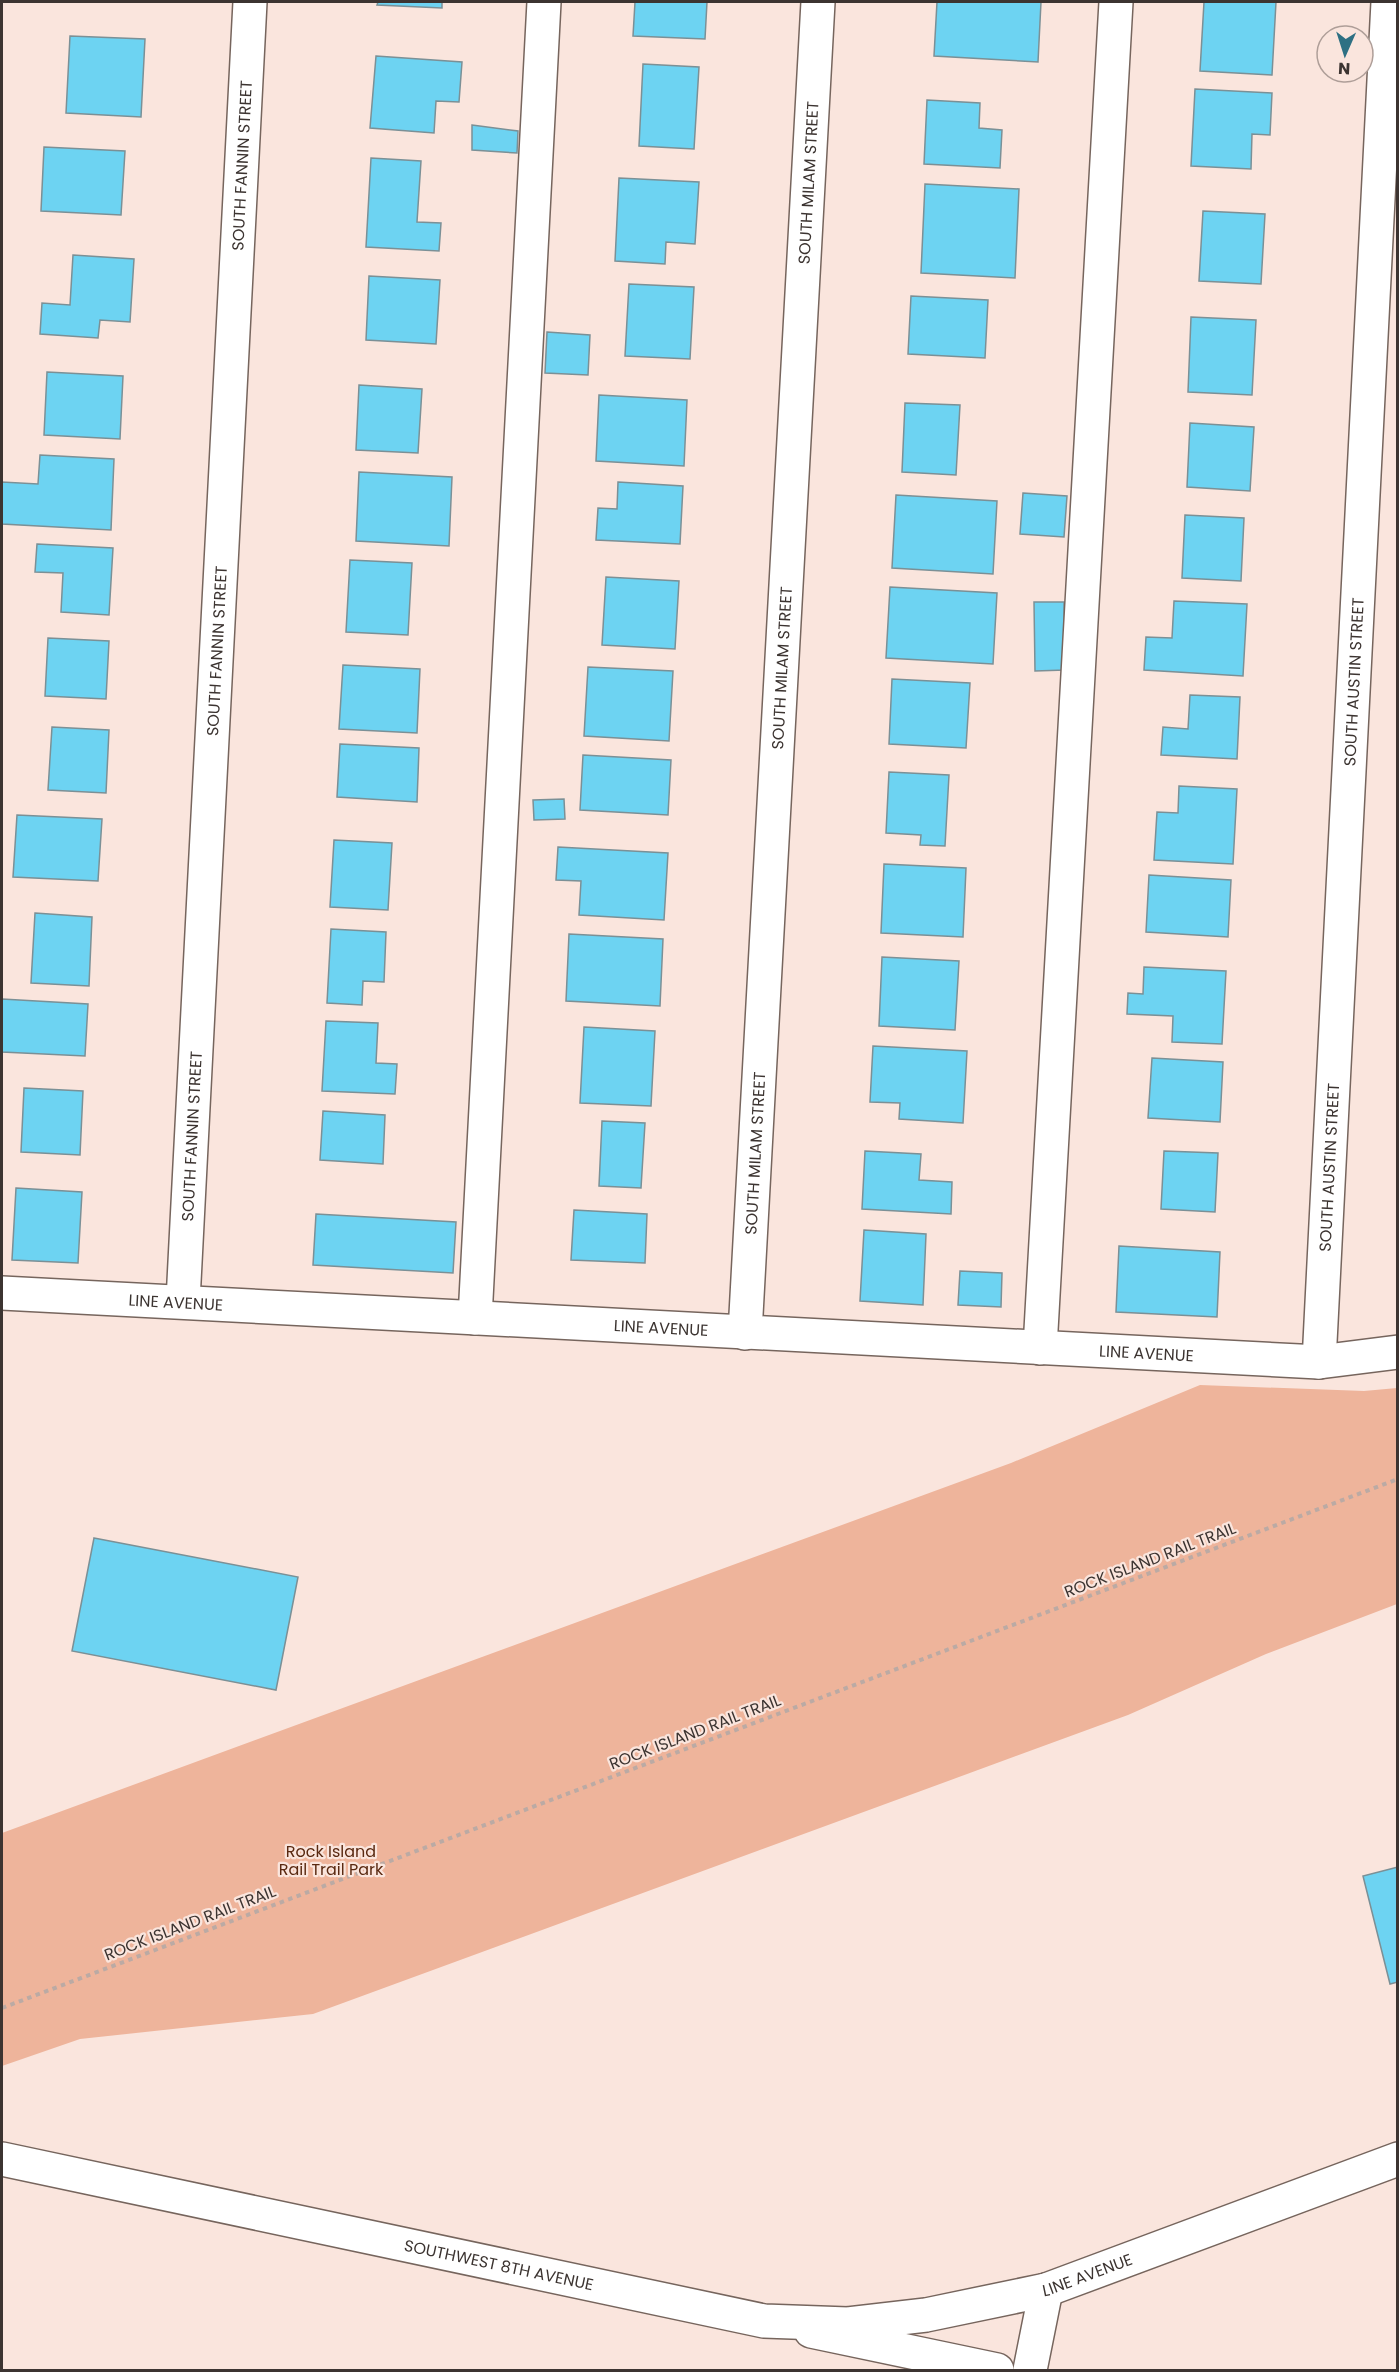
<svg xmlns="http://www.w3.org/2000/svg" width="1399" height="2372" viewBox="0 0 1399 2372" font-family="Poppins,sans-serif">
<rect width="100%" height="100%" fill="#fae5dd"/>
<!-- green -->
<path fill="#eeb49b" d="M1200 1385 1364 1391 1397 1388V1604L1266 1654 1128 1715 313 2014 80 2039 2 2066V1833L1011 1463Z"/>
<!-- building -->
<path fill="#6dd3f2" stroke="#7b9096" stroke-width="1.5" d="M378 2H442V8L377 5Z
M635 2H707L705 39 633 36Z
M937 2H1041L1038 62 934 56Z
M1204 2H1276L1272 75 1200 71Z
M70 36 145 39 141 117 66 113Z
M376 56 462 62 459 102 436 101 434 133 370 128Z
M643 64 699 67 694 149 639 146Z
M1195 89 1272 93 1270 135 1252 134 1251 169 1191 166Z
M927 100 980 103 979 128 1002 130 1000 168 924 164Z
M472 125 518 131 517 153 472 150Z
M44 147 125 151 121 215 41 211Z
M371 158 421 161 417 222 441 223 439 251 366 247Z
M619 178 699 182 695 244 666 242 665 264 615 261Z
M925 184 1019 189 1015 278 921 273Z
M1203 211 1265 214 1261 284 1199 281Z
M73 255 134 259 130 322 100 320 98 338 40 334 42 303 70 305Z
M369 276 440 280 436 344 366 340Z
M629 284 694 287 690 359 625 356Z
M911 296 988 300 985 358 908 354Z
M1191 317 1256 320 1252 395 1188 392Z
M547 332 590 335 588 375 545 373Z
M47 372 123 376 120 439 44 435Z
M359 385 422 389 418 453 356 450Z
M599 395 687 400 684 466 596 461Z
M905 403 960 405 956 475 902 472Z
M1190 423 1254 427 1250 491 1187 487Z
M40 455 114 459 111 530 2 524V482L38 484Z
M359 472 452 477 449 546 356 541Z
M618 482 683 486 680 544 596 540 598 508 617 509Z
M1023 493 1067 496 1064 537 1020 534Z
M896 495 997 501 993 574 892 568Z
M1185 515 1244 518 1241 581 1182 578Z
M37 544 113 548 109 615 61 612 63 573 35 572Z
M350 560 412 563 408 635 346 632Z
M606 577 679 581 675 649 602 645Z
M890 587 997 593 993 664 886 658Z
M1174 601 1247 604 1243 676 1144 670 1146 637 1172 638Z
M1034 602H1064L1065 670 1035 671Z
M48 638 109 641 106 699 45 696Z
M343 665 420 669 417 733 339 729Z
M588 667 673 671 669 741 584 736Z
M892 679 970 683 966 748 889 744Z
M1190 695 1240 697 1237 759 1161 755 1163 727 1188 729Z
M52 727 109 730 106 793 48 790Z
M340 744 419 748 417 802 337 797Z
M583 755 671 760 668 815 580 810Z
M889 772 949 775 945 846 920 845 921 835 886 833Z
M1179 786 1237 789 1233 864 1154 860 1157 812 1178 813Z
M564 799 565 819 534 820 533 800Z
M17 815 102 819 98 881 13 877Z
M334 840 392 843 388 910 330 907Z
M558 847 668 853 664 920 579 915 581 881 556 880Z
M884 864 966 868 963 937 881 933Z
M1149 875 1231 880 1228 937 1146 932Z
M35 913 92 917 89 986 31 983Z
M331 929 386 932 384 982 363 981 362 1005 327 1003Z
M569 934 663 939 660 1006 566 1001Z
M882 957 959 961 955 1030 879 1026Z
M1144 967 1226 971 1222 1044 1172 1042 1173 1016 1127 1014 1128 993 1143 994Z
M2 999 88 1004 85 1056 2 1052Z
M326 1021 378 1023 376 1063 397 1064 395 1094 322 1091Z
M584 1027 655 1031 651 1106 580 1103Z
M873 1046 967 1051 963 1123 899 1119 900 1103 870 1102Z
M1152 1058 1223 1062 1220 1122 1148 1118Z
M24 1088 83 1091 80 1155 21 1152Z
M323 1111 385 1115 383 1164 320 1160Z
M602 1121 645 1123 641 1188 599 1186Z
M865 1151 921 1154 919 1180 952 1182 951 1214 862 1209Z
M1164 1151 1218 1153 1215 1212 1161 1209Z
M16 1188 82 1192 78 1263 12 1260Z
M574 1210 647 1214 645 1263 571 1260Z
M316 1214 456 1222 453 1273 313 1265Z
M864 1230 926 1234 923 1305 860 1301Z
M1119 1246 1220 1252 1217 1317 1116 1312Z
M960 1271 1002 1273 1001 1307 958 1305Z
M94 1538 298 1577 276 1690 72 1651Z
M1398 1867V1982L1390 1984 1363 1876Z"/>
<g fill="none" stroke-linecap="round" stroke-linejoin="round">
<defs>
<g id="minor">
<path id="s1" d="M2 1293 1319 1362 1398 1352"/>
<path id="s2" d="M183 1301 250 2"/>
<path d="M475 1318 544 2"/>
<path id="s3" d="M745 1333 818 2"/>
<path d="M1040 1348 1116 2"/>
<path id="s4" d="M1319 1362 1388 2"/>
<path d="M811 2331 997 2370"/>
<path d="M1030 2370 1046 2290"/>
</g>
<g id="major">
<path id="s5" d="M2 2159 764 2321 848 2324 926 2315 1046 2290 1398 2159"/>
</g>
</defs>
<!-- minor casing -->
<use href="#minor" stroke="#76655d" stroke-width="36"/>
<!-- major casing -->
<use href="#major" stroke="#76655d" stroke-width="36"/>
<!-- path -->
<path stroke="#bbaaa4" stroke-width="4" stroke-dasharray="4.5 4.5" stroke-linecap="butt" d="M2 2008 1398 1479"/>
<!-- minor -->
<use href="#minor" stroke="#fff" stroke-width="33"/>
<!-- major -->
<use href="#major" stroke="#fff" stroke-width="33"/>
</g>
<g text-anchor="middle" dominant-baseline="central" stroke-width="4.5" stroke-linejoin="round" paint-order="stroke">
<!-- street labels -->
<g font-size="16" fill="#3c3431" stroke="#fae5dd">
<text stroke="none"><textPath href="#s2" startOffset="1137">SOUTH FANNIN STREET</textPath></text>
<text stroke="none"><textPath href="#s3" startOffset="1152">SOUTH MILAM STREET</textPath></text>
<text stroke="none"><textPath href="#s2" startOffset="651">SOUTH FANNIN STREET</textPath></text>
<text stroke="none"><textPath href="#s3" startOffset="666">SOUTH MILAM STREET</textPath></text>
<text stroke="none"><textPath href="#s4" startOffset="681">SOUTH AUSTIN STREET</textPath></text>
<text stroke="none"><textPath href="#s2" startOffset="165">SOUTH FANNIN STREET</textPath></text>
<text stroke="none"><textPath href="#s3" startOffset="180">SOUTH MILAM STREET</textPath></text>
<text stroke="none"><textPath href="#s4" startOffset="195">SOUTH AUSTIN STREET</textPath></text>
<text stroke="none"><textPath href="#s1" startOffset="174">LINE AVENUE</textPath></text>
<text stroke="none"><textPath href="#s1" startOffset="660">LINE AVENUE</textPath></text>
<text stroke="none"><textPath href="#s1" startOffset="1146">LINE AVENUE</textPath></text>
<text transform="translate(1150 1560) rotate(-21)">ROCK ISLAND RAIL TRAIL</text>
<text transform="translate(695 1732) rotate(-21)">ROCK ISLAND RAIL TRAIL</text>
<text transform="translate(190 1923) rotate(-21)">ROCK ISLAND RAIL TRAIL</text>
<text stroke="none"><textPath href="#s5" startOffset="508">SOUTHWEST 8TH AVENUE</textPath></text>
<text stroke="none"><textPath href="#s5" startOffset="1108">LINE AVENUE</textPath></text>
</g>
<!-- park labels -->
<g font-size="16" fill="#5a2911" stroke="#fae5dd">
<text x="331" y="1851">Rock Island<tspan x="331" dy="18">Rail Trail Park</tspan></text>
</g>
</g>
<!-- border -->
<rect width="1399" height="2372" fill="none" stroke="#3c3431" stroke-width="6"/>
<!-- north arrow -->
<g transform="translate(1345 54) rotate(183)"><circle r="28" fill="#fae5dd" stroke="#ae9e98" stroke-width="1.5"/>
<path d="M0-4.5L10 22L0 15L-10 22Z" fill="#2e7083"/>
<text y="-9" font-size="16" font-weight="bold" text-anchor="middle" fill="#3c3431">N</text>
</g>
</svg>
